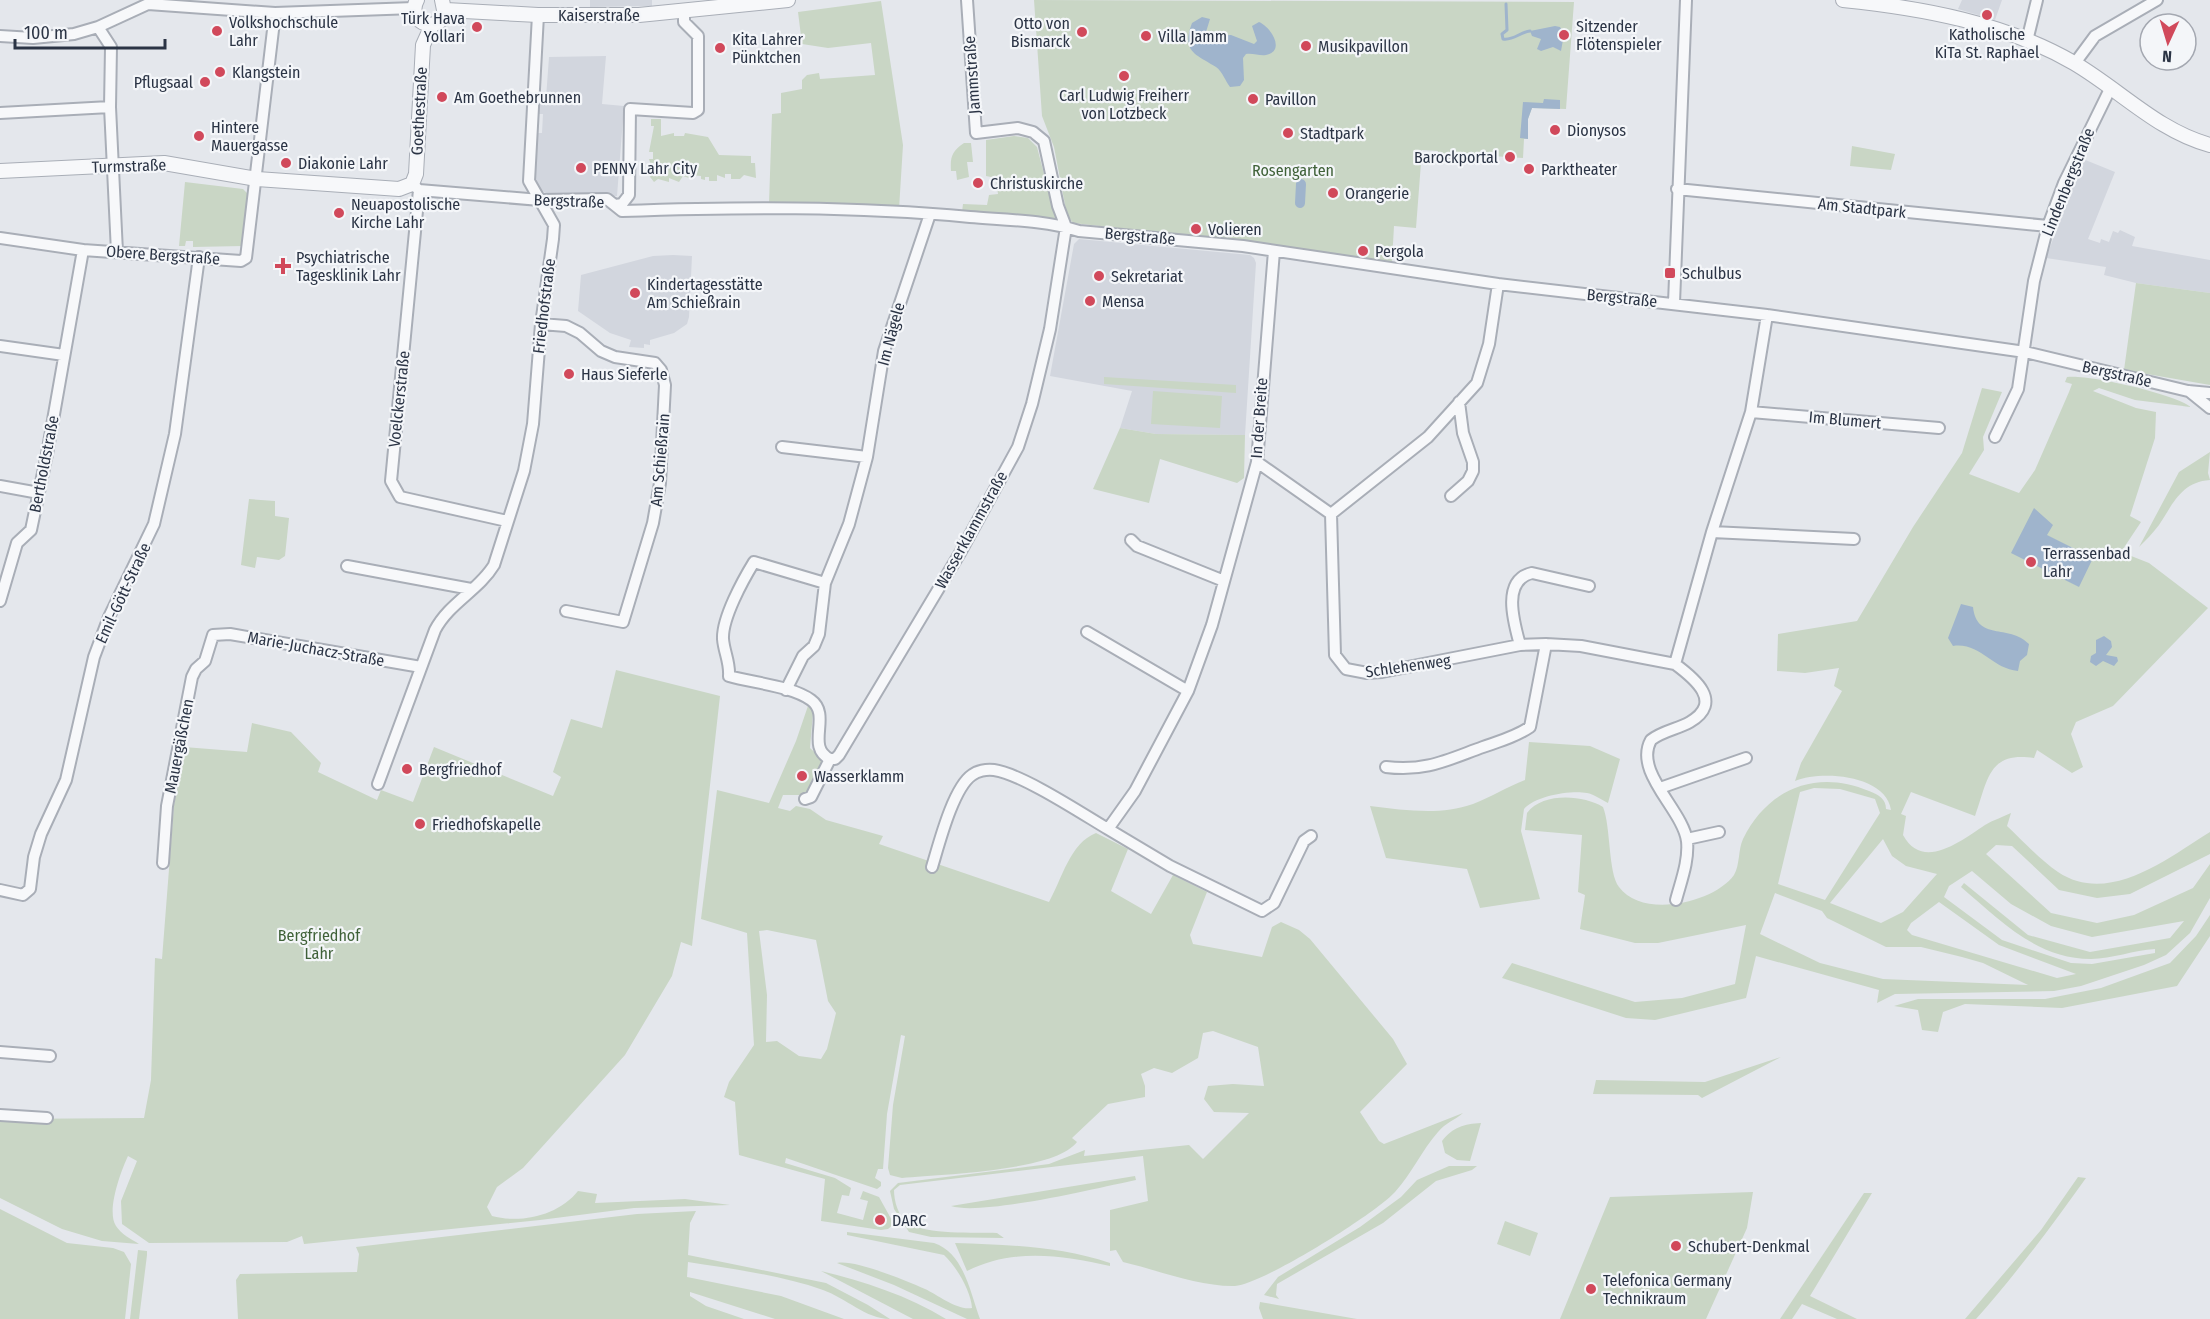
<svg xmlns="http://www.w3.org/2000/svg" width="2210" height="1319" viewBox="0 0 2210 1319" font-family="'Fira Sans Condensed',sans-serif">
<rect width="100%" height="100%" fill="#e4e7ec"/>
<!-- built -->
<path fill="#d2d6de" d="M590 0H652V6L590 7Z
M1962 0H2002L1995 20 1958 9Z
M606 56 602 104 624 106 617 196 548 194 542 191 533 182 535 133H542L543 114H536L538 97 546 98 549 57Z
M2083 159 2115 172 2088 239 2100 243 2101 239 2109 242 2113 231 2118 233 2120 230 2135 237 2132 246 2210 260V293L2136 283 2104 275 2106 267 2046 258Z
M1079 239 1250 255 1254 258 1256 263 1245 435 1156 434 1120 428 1132 391 1050 376 1074 244Z
M673 255 692 256 689 317 687 324 674 333 650 340V345L644 344V348L629 347 631 340 610 333 578 311 581 275 653 256Z"/>
<!-- green -->
<path fill="#c9d6c5" fill-rule="evenodd" d="M1034 0 1574 2 1566 109 1532 108 1528 119V139H1524L1523 158 1492 156 1491 161 1438 159V151L1422 150 1416 228 1394 226 1392 262 1244 242 1073 223 1067 215 1054 147 1042 116Z
M881 1 903 145 899 209 769 204 772 114 781 113V93L802 89V80L807 75 819 73 820 79 875 75 871 43 828 48 802 44 798 12Z
M651 119H661V136L674 133V136H684L685 133 708 137 719 155 751 156V163H755L756 178 744 175 740 179H731V174H725V178L717 175V181H709V177H705V180L701 179V176L690 175 689 178 683 176 679 182 669 178V182L658 179 654 182 647 173 652 169 649 159H653V152H649L654 126H651Z
M1014 136 1028 138 1037 147 1056 220 962 212 963 204 987 205 989 195 998 194 996 178 986 176V140Z
M964 143H971L973 162H967L969 177 957 180 956 171H951C950 157 952 151 964 143Z
M1852 146 1895 154 1891 170 1850 166Z
M185 182 243 189 248 194 243 246 193 247V241H186L185 246H179Z
M2136 283 2210 293V385L2124 370Z
M1104 377 1236 385V393L1104 384Z
M2067 377C2088 374 2175 394 2191 407L2135 400 2099 388 2093 391 2136 408 2156 412 2155 438 2130 516 2141 522 2121 552 2149 563 2208 608 2113 706 2076 722 2071 734 2083 767 2072 773 2037 750 2034 758C1988 751 1988 780 1975 816L1911 792 1901 814 1906 816 1903 835C1923 872 1962 840 1985 825 1993 820 2003 817 2011 813L2007 826C2023 841 2040 860 2058 872 2109 906 2168 858 2210 832V854L2130 894 2097 898 2059 890 2012 846 1996 845 1986 854 2051 913 2097 923 2134 915 2193 888 2210 864V898L2190 933 2166 955 2144 965 2081 986 2054 991 1895 994 1877 1003 1879 990 1756 956 1746 998 1655 1020 1626 1018 1502 978 1512 963 1635 1002 1682 998 1735 984 1746 925 1658 943H1635L1580 929 1585 895 1578 892 1582 835 1525 830 1527 813C1543 792 1583 795 1603 807 1611 827 1608 873 1619 887 1642 919 1714 903 1734 875 1740 865 1738 850 1743 839 1768 788 1817 769 1869 791 1879 795 1886 799 1886 809L1891 810C1886 775 1822 770 1795 781L1801 763 1842 691 1834 686 1839 668 1805 673 1777 671 1778 634 1857 621 1913 527 1962 453 1982 388 2002 392 1983 437 1984 450 1969 474 2019 493 2035 470 2069 392 2072 384 2065 382ZM1814 788 1840 789 1875 799 1880 813 1825 900 1778 884 1800 792ZM1883 839 1892 856 1906 866 1937 874 1903 912 1881 923 1830 903ZM1972 871 2011 904 2051 926 2092 937 2184 921 2170 938 2090 952 2028 935 1964 883 1961 887C2000 920 2036 959 2091 959 2112 959 2134 950 2155 949V953L2092 964 2071 963 2002 940 1944 897 1949 886ZM1775 893 1822 911 1827 918 1886 947H1921L1962 957 1983 963 2028 985 1883 979 1820 963 1760 934ZM1939 902 1999 945 2076 974 2057 978 1912 935 1907 930 1911 923Z
M1153 391 1222 396 1220 428 1151 424Z
M1120 428 1156 434 1245 435 1244 478 1237 483 1160 459 1149 503 1093 489Z
M2210 452 2208 473 2210 480C2181 482 2173 504 2159 525 2153 533 2146 540 2139 547L2179 472Z
M249 499 275 501V516L289 518 285 556 279 560 257 557 255 568 241 565Z
M616 670 720 696 692 946 681 942 672 976 625 1055 523 1168 497 1187 487 1207 492 1216C522 1224 559 1215 578 1191L597 1194 595 1203 685 1199 730 1205 634 1208 540 1220 304 1244 302 1236 287 1242 149 1243 122 1224 121 1201 137 1161 128 1156C121 1171 106 1211 116 1226 121 1234 131 1239 139 1244L102 1241 62 1229 0 1198V1119L144 1118 151 1080 155 958 162 959 174 805 184 747 247 752 252 723 291 732 321 763 318 772 377 800 381 790 413 802 434 747 553 796 561 777 553 772 571 719 602 728Z
M809 703 813 712 810 748 824 761 805 795H783L778 808 790 811 796 806 810 809 826 820 883 836 879 844 1049 902C1062 879 1070 843 1096 833L1128 849 1111 891 1151 914 1173 875 1207 892 1190 935 1193 944 1262 957 1272 927 1281 922 1299 930 1310 939 1393 1039 1407 1064 1360 1112 1379 1141 1384 1144 1463 1113C1455 1120 1445 1123 1438 1132 1422 1150 1412 1173 1395 1192 1375 1214 1263 1284 1235 1286 1201 1287 1157 1270 1123 1262L1116 1250 1110 1251V1210L1148 1201 1143 1156 900 1185 894 1190C894 1201 898 1216 908 1223 927 1235 974 1232 997 1233L1004 1238 931 1237 909 1232 894 1209 890 1191 898 1183 1049 1164 1085 1150 1084 1156 1189 1145 1203 1159 1249 1113 1214 1112 1204 1099 1208 1086 1233 1084 1264 1086 1258 1047 1213 1031 1203 1033 1198 1058 1172 1073 1154 1068 1141 1074 1145 1086V1097L1108 1104 1072 1138 1077 1142C1054 1172 940 1174 902 1178L890 1175 888 1168 893 1105 905 1036 901 1035 887 1114 883 1169H878L875 1178 881 1182V1186L877 1189 786 1158 785 1163 835 1178 851 1188 849 1196 842 1195 837 1213 863 1220 868 1201 860 1199 863 1191 879 1197 894 1224 888 1229 881 1230 821 1221 825 1179 739 1155 735 1102 724 1097 729 1082 754 1045 747 933 701 919 717 790 769 803 796 741ZM767 930 816 940 828 1001 836 1013 827 1049 821 1059 799 1056 777 1041 766 1042 767 995 759 931Z
M1529 742 1590 746 1620 759 1608 803C1602 800 1593 794 1587 793 1570 790 1535 796 1524 809L1521 831 1540 899 1480 908 1467 869 1386 858 1370 806C1405 810 1439 816 1473 804 1491 797 1507 787 1525 780Z
M2210 915V936L2177 986 2062 1008 1965 1004 1943 1012 1938 1032 1922 1030 1918 1010 1894 1006 1918 999H2045L2101 988 2170 963 2196 936Z
M1781 1057 1702 1098 1698 1095 1593 1094 1596 1080 1705 1082Z
M1481 1123 1470 1161 1457 1160 1445 1153 1442 1141C1453 1127 1464 1124 1481 1123Z
M1449 1166H1477L1472 1170 1436 1181 1383 1223 1277 1284 1276 1295 1279 1299 1264 1295 1278 1277 1360 1227 1401 1197 1417 1180Z
M1135 1176 1136 1180C1098 1188 982 1216 951 1206Z
M2078 1177 2086 1178C2051 1227 2016 1274 1976 1319H1965L2041 1230Z
M1753 1192 1747 1228 1706 1319H1560L1610 1197Z
M1864 1193H1872L1810 1296 1857 1319H1837L1802 1304 1792 1319H1780Z
M0 1209 67 1243 113 1248 124 1252 131 1264 125 1319H0Z
M696 1211 690 1223 688 1255 826 1283 868 1305 890 1319C866 1319 846 1298 823 1290 780 1275 733 1269 688 1262L687 1277 781 1296 844 1319H775L690 1292V1296L706 1306 744 1319H238L236 1280 240 1274 357 1272 359 1254 356 1247 637 1214Z
M1505 1221 1538 1233 1530 1256 1497 1244Z
M847 1232 934 1243C964 1253 970 1292 980 1319H967L894 1285 837 1263C854 1259 907 1281 925 1289 938 1295 958 1311 972 1308 971 1291 956 1266 944 1255L847 1235Z
M955 1243C1009 1245 1059 1246 1110 1263V1266C1061 1255 1013 1248 967 1271Z
M138 1250 147 1251V1255L139 1319H130Z
M821 1271C863 1281 909 1296 946 1319H913Z
M1260 1302 1357 1319H1263L1259 1308Z"/>
<!-- water -->
<path fill="#9fb4cc" d="M1202 17 1210 19 1206 32 1208 36 1231 35 1254 44 1257 41 1252 26 1259 22C1271 27 1286 51 1266 55 1260 56 1253 53 1246 54L1243 58 1244 80 1240 86 1230 87C1225 81 1223 72 1216 67 1196 54 1181 52 1192 23Z
M1555 26 1560 27 1564 34 1561 51 1553 47 1541 51 1537 49 1541 39 1532 36 1530 31Z
M1544 99 1560 100V109L1532 108 1528 119V139L1520 138 1523 102 1543 103Z
M2034 508 2053 525 2047 535 2093 558 2079 587 2011 553Z
M1961 604 1973 607C1977 642 2008 623 2029 644L2027 655 2020 661 2018 671C1992 669 1980 642 1953 646L1948 638Z
M2104 636 2111 641 2112 647 2106 655 2117 657 2118 661 2114 666 2103 661 2096 666 2090 662 2091 656 2096 653V640Z"/>
<g fill="none" stroke-linecap="round" stroke-linejoin="round">
<!-- stream -->
<path stroke="#9fb4cc" stroke-width="3" d="M1506 4 1507 30 1502 34 1503 39C1513 41 1520 32 1530 31"/>
<!-- canal -->
<path stroke="#9fb4cc" stroke-width="10" d="M1300 203 1301 184"/>
<defs>
<path id="minor" d="M98 27 111 47 110 107 117 252
M0 36 33 38 74 34 98 27 148 4 275 13 414 8
M2027 41 2037 0
M2075 63 2095 36 2157 0
M0 113 110 107
M412 184 419 190 540 200 607 199 622 211C738 207 854 206 970 217 1006 220 1044 220 1079 231L1243 246 1498 284 1767 315 2025 352 2188 391 2210 393
M1677 189 2048 226
M419 190 391 481 400 497 507 521
M616 205 622 204 629 195 630 109 693 113 698 110V36L684 22V12
M0 238 83 250 241 261 246 258 275 13
M1274 251 1257 462 1212 625 1188 691 1135 791 1108 829 1170 866 1262 911 1274 903 1304 841 1311 836
M1498 284 1489 344 1477 383 1428 437 1331 514 1335 655 1346 669 1367 673 1382 672 1520 645 1546 644 1581 646 1675 664
M1674 303 1686 0
M541 324 566 326 580 333 601 351 615 357 655 363 661 370 665 385 660 483 653 523 623 622 566 611
M0 346 64 355
M2189 391 2210 408
M1751 412 1939 428
M1995 437 2018 389 2034 281 2048 226 2064 183 2111 87
M782 447 867 457
M1257 462 1331 514
M0 486 39 493
M1451 496 1468 481 1473 471V462L1463 433 1459 402
M1712 532 1854 539
M1131 540 1137 546 1224 581
M347 566 471 589
M825 583 849 524 867 457 884 351 930 214
M0 601 17 543 31 530 47 454 83 250
M1087 632 1188 691
M1520 645C1514 623 1501 580 1532 573L1589 586
M786 690 803 656 814 646 819 634 825 583 754 562C743 580 722 618 723 639 724 652 730 662 729 676 753 683 792 686 811 700 832 715 805 747 830 759
M1386 767C1425 772 1447 760 1483 747 1500 741 1515 737 1530 727L1546 644
M378 784 435 630C449 603 479 590 494 565L524 471 533 424 541 324 553 239 554 225 529 181 538 15
M1660 788 1746 758
M805 799 811 797 830 759H835L839 755 960 553 1018 447 1032 404 1050 329 1066 227 1058 206 1044 141 1033 132 1018 128 976 133 967 0
M1687 839 1719 832
M163 863 167 806 192 677 196 669 205 661 213 635 230 634 421 667
M932 867C939 844 953 788 972 775 977 771 986 769 994 770 1022 774 1081 813 1108 829
M0 890 23 895 30 889 34 857 41 834 66 780 94 657 109 617 154 524 175 434 199 257
M1676 900C1681 881 1689 861 1687 841 1683 810 1633 772 1651 740 1662 731 1678 729 1690 722 1724 702 1694 678 1675 664L1712 532 1751 412 1767 315
M0 1052 50 1056
M0 1115 47 1118"/>
<path id="tertiary" d="M417 0C406 20 434 35 445 15L442 0
M1843 0C1922 8 2005 23 2074 63 2120 90 2158 131 2210 145
M446 10 538 15H639L788 0
M0 171 164 163 257 179 399 189 412 184 416 174 423 45 432 25"/>
</defs>
<!-- minor casing -->
<use href="#minor" stroke="#a9aeb7" stroke-width="14"/>
<!-- tertiary casing -->
<use href="#tertiary" stroke="#a9aeb7" stroke-width="16"/>
<!-- minor -->
<use href="#minor" stroke="#f7f8fa" stroke-width="10"/>
<!-- tertiary -->
<use href="#tertiary" stroke="#f7f8fa" stroke-width="14"/>
</g>
<!-- markers -->
<g fill="#d1495b" stroke="#f4f6f9" stroke-width="2">
<circle cx="1987" cy="15" r="6"/>
<circle cx="477" cy="27" r="6"/>
<circle cx="217" cy="31" r="6"/>
<circle cx="1082" cy="32" r="6"/>
<circle cx="1564" cy="35" r="6"/>
<circle cx="1146" cy="36" r="6"/>
<circle cx="1306" cy="46" r="6"/>
<circle cx="720" cy="48" r="6"/>
<circle cx="220" cy="72" r="6"/>
<circle cx="1124" cy="76" r="6"/>
<circle cx="205" cy="82" r="6"/>
<circle cx="442" cy="97" r="6"/>
<circle cx="1253" cy="99" r="6"/>
<circle cx="1555" cy="130" r="6"/>
<circle cx="1288" cy="133" r="6"/>
<circle cx="199" cy="136" r="6"/>
<circle cx="1510" cy="157" r="6"/>
<circle cx="286" cy="163" r="6"/>
<circle cx="581" cy="168" r="6"/>
<circle cx="1529" cy="169" r="6"/>
<circle cx="978" cy="183" r="6"/>
<circle cx="1333" cy="193" r="6"/>
<circle cx="339" cy="213" r="6"/>
<circle cx="1196" cy="229" r="6"/>
<circle cx="1363" cy="251" r="6"/>
<path d="M280 257h6v6h6v6h-6v6h-6v-6h-6v-6h6z"/>
<rect x="1664" y="267" width="12" height="12" rx="3"/>
<circle cx="1099" cy="276" r="6"/>
<circle cx="635" cy="293" r="6"/>
<circle cx="1090" cy="301" r="6"/>
<circle cx="569" cy="374" r="6"/>
<circle cx="2031" cy="562" r="6"/>
<circle cx="407" cy="769" r="6"/>
<circle cx="802" cy="776" r="6"/>
<circle cx="420" cy="824" r="6"/>
<circle cx="880" cy="1220" r="6"/>
<circle cx="1676" cy="1246" r="6"/>
<circle cx="1591" cy="1289" r="6"/>
</g>
<g text-anchor="middle" dominant-baseline="central" stroke-width="4.5" stroke-linejoin="round" paint-order="stroke">
<!-- street labels -->
<g font-size="16" fill="#2b3445" stroke="#f4f6f9">
<text x="599" y="15">Kaiserstraße</text>
<text transform="translate(972 75) rotate(-94)">Jammstraße</text>
<text transform="translate(419 111) rotate(-87)">Goethestraße</text>
<text transform="translate(129 166) rotate(-2)">Turmstraße</text>
<text transform="translate(2068 182) rotate(-68)">Lindenbergstraße</text>
<text transform="translate(569 201) rotate(2)">Bergstraße</text>
<text transform="translate(1862 208) rotate(6)">Am Stadtpark</text>
<text transform="translate(1140 236) rotate(5)">Bergstraße</text>
<text transform="translate(163 255) rotate(4)">Obere Bergstraße</text>
<text transform="translate(1622 298) rotate(6)">Bergstraße</text>
<text transform="translate(544 306) rotate(-83)">Friedhofstraße</text>
<text transform="translate(891 334) rotate(-75)">Im Nägele</text>
<text transform="translate(2117 374) rotate(13)">Bergstraße</text>
<text transform="translate(399 399) rotate(-84)">Voelckerstraße</text>
<text transform="translate(1259 418) rotate(-86)">In der Breite</text>
<text transform="translate(1845 420) rotate(5)">Im Blumert</text>
<text transform="translate(660 460) rotate(-85)">Am Schießrain</text>
<text transform="translate(44 464) rotate(-79)">Bertholdstraße</text>
<text transform="translate(971 530) rotate(-61)">Wasserklammstraße</text>
<text transform="translate(123 593) rotate(-65)">Emil-Gött-Straße</text>
<text transform="translate(316 649) rotate(10)">Marie-Juchacz-Straße</text>
<text transform="translate(1408 666) rotate(-8)">Schlehenweg</text>
<text transform="translate(179 746) rotate(-79)">Mauergäßchen</text>
</g>
<!-- poi labels -->
<g font-size="16" fill="#2b3445" stroke="#f4f6f9" text-anchor="start">
<text x="465" y="18" text-anchor="end">Türk Hava<tspan x="465" dy="18">Yollari</tspan></text>
<text x="229" y="22">Volkshochschule<tspan x="229" dy="18">Lahr</tspan></text>
<text x="1070" y="23" text-anchor="end">Otto von<tspan x="1070" dy="18">Bismarck</tspan></text>
<text x="1576" y="26">Sitzender<tspan x="1576" dy="18">Flötenspieler</tspan></text>
<text x="1987" y="34" text-anchor="middle">Katholische<tspan x="1987" dy="18">KiTa St. Raphael</tspan></text>
<text x="1158" y="36">Villa Jamm</text>
<text x="732" y="39">Kita Lahrer<tspan x="732" dy="18">Pünktchen</tspan></text>
<text x="1318" y="46">Musikpavillon</text>
<text x="232" y="72">Klangstein</text>
<text x="193" y="82" text-anchor="end">Pflugsaal</text>
<text x="1124" y="95" text-anchor="middle">Carl Ludwig Freiherr<tspan x="1124" dy="18">von Lotzbeck</tspan></text>
<text x="454" y="97">Am Goethebrunnen</text>
<text x="1265" y="99">Pavillon</text>
<text x="211" y="127">Hintere<tspan x="211" dy="18">Mauergasse</tspan></text>
<text x="1567" y="130">Dionysos</text>
<text x="1300" y="133">Stadtpark</text>
<text x="1498" y="157" text-anchor="end">Barockportal</text>
<text x="298" y="163">Diakonie Lahr</text>
<text x="593" y="168">PENNY Lahr City</text>
<text x="1541" y="169">Parktheater</text>
<text x="990" y="183">Christuskirche</text>
<text x="1345" y="193">Orangerie</text>
<text x="351" y="204">Neuapostolische<tspan x="351" dy="18">Kirche Lahr</tspan></text>
<text x="1208" y="229">Volieren</text>
<text x="1375" y="251">Pergola</text>
<text x="296" y="257">Psychiatrische<tspan x="296" dy="18">Tagesklinik Lahr</tspan></text>
<text x="1682" y="273">Schulbus</text>
<text x="1111" y="276">Sekretariat</text>
<text x="647" y="284">Kindertagesstätte<tspan x="647" dy="18">Am Schießrain</tspan></text>
<text x="1102" y="301">Mensa</text>
<text x="581" y="374">Haus Sieferle</text>
<text x="2043" y="553">Terrassenbad<tspan x="2043" dy="18">Lahr</tspan></text>
<text x="419" y="769">Bergfriedhof</text>
<text x="814" y="776">Wasserklamm</text>
<text x="432" y="824">Friedhofskapelle</text>
<text x="892" y="1220">DARC</text>
<text x="1688" y="1246">Schubert-Denkmal</text>
<text x="1603" y="1280">Telefonica Germany<tspan x="1603" dy="18">Technikraum</tspan></text>
</g>
<!-- park labels -->
<g font-size="16" fill="#3f6138" stroke="#f4f6f9">
<text x="1293" y="170">Rosengarten</text>
<text x="319" y="935">Bergfriedhof<tspan x="319" dy="18">Lahr</tspan></text>
</g>
</g>
<!-- north arrow -->
<g transform="translate(2168 42) rotate(184)"><circle r="28" fill="#f4f6f9" stroke="#a4a8b1" stroke-width="1.5"/>
<path d="M0-4.5L10 22L0 15L-10 22Z" fill="#d1495b"/>
<text y="-9" font-size="16" font-weight="bold" text-anchor="middle" fill="#2b3445">N</text>
</g>
<!-- scale -->
<path d="M15 39v9h150v-9" fill="none" stroke="#2b3445" stroke-width="3"/>
<text x="24" y="39" font-size="18" fill="#2b3445" stroke="#f4f6f9" stroke-width="4.5" paint-order="stroke">100 m</text>
</svg>
